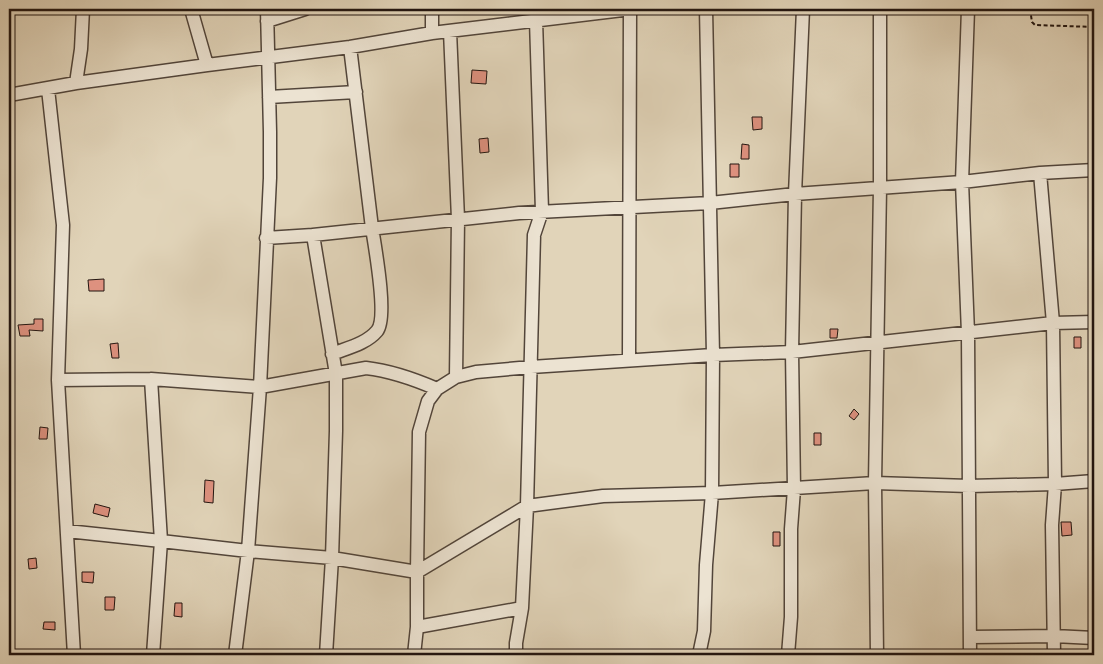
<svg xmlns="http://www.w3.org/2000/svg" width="1103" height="664" viewBox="0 0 1103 664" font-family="Cardo,serif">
<rect width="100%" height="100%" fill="#e1d4b9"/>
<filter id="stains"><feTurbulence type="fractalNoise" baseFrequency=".004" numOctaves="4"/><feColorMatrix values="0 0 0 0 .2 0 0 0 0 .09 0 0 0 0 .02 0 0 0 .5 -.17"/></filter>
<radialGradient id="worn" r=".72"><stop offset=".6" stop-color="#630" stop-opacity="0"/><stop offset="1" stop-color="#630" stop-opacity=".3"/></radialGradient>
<!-- building -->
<path fill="#de917f" stroke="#221510" d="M472 70 487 71 486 84 471 83Z
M752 117H762V129L753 130Z
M488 138 489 152 480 153 479 139Z
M742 144 749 145V159H741Z
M730 164H739V177H730Z
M104 279V291H89L88 280Z
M34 319H43V331L29 330 30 336H20L18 325 34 324Z
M830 329H838L837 338H830Z
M1074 337H1081V348H1074Z
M118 343 119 358H112L110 344Z
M854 409 859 414 854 420 849 416Z
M40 427 48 428 47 439H39Z
M814 433H821V445H814Z
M205 480 214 481 213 503 204 502Z
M95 504 110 508 108 517 93 513Z
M1061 522H1071L1072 535 1062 536Z
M773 532H780V546H773Z
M36 558 37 568 29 569 28 559Z
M82 572H94L93 583 82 582Z
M105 597H115L114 610H105Z
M175 603H182V617L174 616Z
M44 622H55V630L43 629Z"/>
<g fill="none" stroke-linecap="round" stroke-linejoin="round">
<defs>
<path id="minor" d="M191 9 207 65
M538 9 536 20 542 211 534 235 527 506 603 496 712 493 713 355 706 9
M968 9 962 182 968 333 970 655
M267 21 305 9
M450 31 458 219 456 377
M432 33V9
M76 83 81 49 83 9
M48 89 63 225 58 380
M9 95 76 83 207 65 350 47 432 33 631 9
M269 97 356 92
M1040 173 1053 323 1055 484 1052 525 1054 655
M313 235 336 374V431L332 558 326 655
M266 238 313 235 519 213 710 203 795 194 962 182 1040 173 1094 170
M332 354C347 348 366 344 377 331 388 318 375 247 372 228L350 47
M629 360 630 9
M151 379 161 541 248 551 332 558 417 572V627L414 655
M67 531 161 541 153 655
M417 572 419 432 428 401 437 389 456 377 476 372 531 367 713 355 792 352 1053 323 1094 322
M417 572 527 506 522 608 516 643V655
M417 627 522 608
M971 637 1054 636 1094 638
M74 655 58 380 151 379 260 387 366 368C392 371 414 379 437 389
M235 655 248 551 260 387 270 178V132L267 9
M699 655 704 631 706 565 712 493 875 483 969 486 1055 484 1094 481
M788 655 791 617V529L794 489 792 352 795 194 803 9
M877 655 875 483 880 188V9"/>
</defs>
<!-- minor casing -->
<use href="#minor" stroke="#52453a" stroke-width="15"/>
<!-- path -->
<path stroke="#221510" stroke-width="2" stroke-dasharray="4 2.5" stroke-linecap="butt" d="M1030 9 1032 22 1035 25 1094 27"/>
<!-- minor -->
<use href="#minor" stroke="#ece3d2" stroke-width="12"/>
</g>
<!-- margin -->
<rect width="1103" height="664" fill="none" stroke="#e1d4b9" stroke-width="30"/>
<rect x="10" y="10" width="1083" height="644" fill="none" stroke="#221510" stroke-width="2.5"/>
<rect x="15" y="15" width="1073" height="634" fill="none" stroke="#221510"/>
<rect width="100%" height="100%" filter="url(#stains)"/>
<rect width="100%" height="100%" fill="url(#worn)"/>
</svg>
